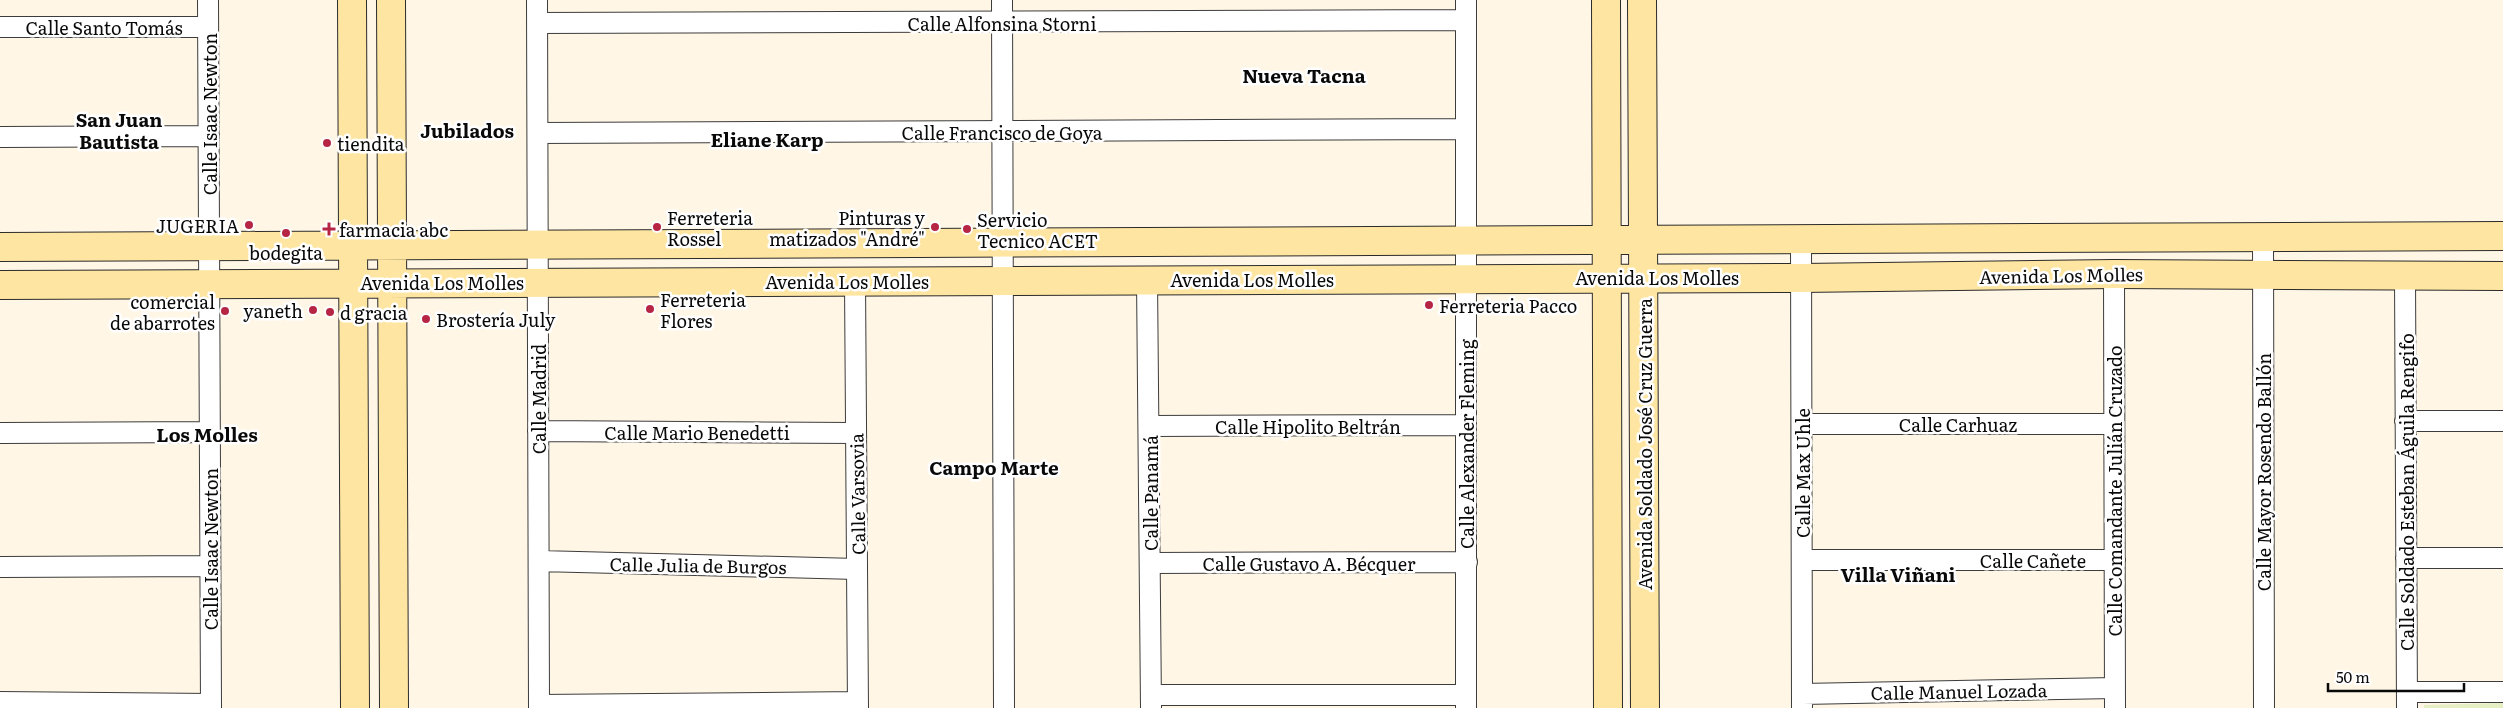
<svg xmlns="http://www.w3.org/2000/svg" width="2503" height="708" viewBox="0 0 2503 708" font-family="Literata,serif">
<rect width="100%" height="100%" fill="#fff6e6"/>
<!-- pitch -->
<path fill="#e6eec3" d="M2503 703V708H2424V705Z"/>
<g fill="none" stroke-linecap="round" stroke-linejoin="round">
<defs>
<path id="street" d="M208 0 211 708
M537 0 539 708
M1002 0 1004 708
M1466 0V708
M537 23 1466 20
M0 27H208
M538 133 1466 129
M0 137 209 136
M2263 237 2264 708
M1801 239 1802 708
M2114 274 2115 708
M2405 275 2407 708
M1147 279 1151 708
M855 281 858 708
M2405 421H2503
M1802 424H2114
M1150 426 1466 425
M538 431 856 433
M0 433 210 432
M2406 558H2503
M1802 560H2115
M539 561 857 569
M1151 563 1467 562
M0 567 210 566
M2407 692H2503
M1802 694 2115 688
M1151 695H1466
M0 702 211 704
M539 705 858 702"/>
<path id="secondary" d="M352 0 355 708
M391 0 394 708
M1606 0 1608 708
M1642 0 1645 708
M0 247 2503 236
M0 285 1801 278 2114 274 2503 276"/>
</defs>
<!-- street casing -->
<use href="#street" stroke="#3c3c3c" stroke-width="22"/>
<!-- secondary casing -->
<use href="#secondary" stroke="#2b2b2b" stroke-width="30"/>
<!-- street -->
<use href="#street" stroke="#fff" stroke-width="20"/>
<!-- secondary -->
<use href="#secondary" stroke="#fee5a1" stroke-width="28"/>
</g>
<!-- markers -->
<g fill="#b62543" stroke="#fff" stroke-width="2">
<circle cx="327" cy="143" r="5"/>
<circle cx="249" cy="225" r="5"/>
<circle cx="657" cy="227" r="5"/>
<circle cx="935" cy="227" r="5"/>
<path d="M326.5 221.5h5v5h5v5h-5v5h-5v-5h-5v-5h5z"/>
<circle cx="967" cy="229" r="5"/>
<circle cx="286" cy="233" r="5"/>
<circle cx="1429" cy="305" r="5"/>
<circle cx="650" cy="309" r="5"/>
<circle cx="313" cy="310" r="5"/>
<circle cx="225" cy="311" r="5"/>
<circle cx="330" cy="312" r="5"/>
<circle cx="426" cy="319" r="5"/>
</g>
<g text-anchor="middle" dominant-baseline="central" stroke-width="5" stroke-linejoin="round" paint-order="stroke">
<!-- street labels -->
<g font-size="18" fill="#090909" stroke="#fff">
<text x="1002" y="23">Calle Alfonsina Storni</text>
<text x="104" y="27">Calle Santo Tomás</text>
<text transform="translate(209 114) rotate(-90)">Calle Isaac Newton</text>
<text x="1002" y="132">Calle Francisco de Goya</text>
<text transform="translate(2061 275) rotate(-1)">Avenida Los Molles</text>
<text x="1657" y="277">Avenida Los Molles</text>
<text x="1252" y="279">Avenida Los Molles</text>
<text x="847" y="281">Avenida Los Molles</text>
<text x="442" y="282">Avenida Los Molles</text>
<text transform="translate(538 399) rotate(-90)">Calle Madrid</text>
<text x="1958" y="424">Calle Carhuaz</text>
<text x="1308" y="426">Calle Hipolito Beltrán</text>
<text x="697" y="432">Calle Mario Benedetti</text>
<text transform="translate(1466 444) rotate(-90)">Calle Alexander Fleming</text>
<text transform="translate(1644 444) rotate(-90)">Avenida Soldado José Cruz Guerra</text>
<text transform="translate(2263 472) rotate(-90)">Calle Mayor Rosendo Ballón</text>
<text transform="translate(1802 473) rotate(-90)">Calle Max Uhle</text>
<text transform="translate(2114 491) rotate(-90)">Calle Comandante Julián Cruzado</text>
<text transform="translate(2406 492) rotate(-90)">Calle Soldado Esteban Águila Rengifo</text>
<text transform="translate(1150 493) rotate(-90)">Calle Panamá</text>
<text transform="translate(857 494) rotate(-91)">Calle Varsovia</text>
<text transform="translate(210 549) rotate(-90)">Calle Isaac Newton</text>
<text x="2033" y="560">Calle Cañete</text>
<text x="1309" y="563">Calle Gustavo A. Bécquer</text>
<text transform="translate(698 565) rotate(1)">Calle Julia de Burgos</text>
<text transform="translate(1959 691) rotate(-1)">Calle Manuel Lozada</text>
</g>
<!-- poi labels -->
<g font-size="18" fill="#090909" stroke="#fff" text-anchor="start">
<text x="337" y="143">tiendita</text>
<text x="667" y="217">Ferreteria<tspan x="667" dy="21">Rossel</tspan></text>
<text x="925" y="217" text-anchor="end">Pinturas y<tspan x="925" dy="21">matizados "André"</tspan></text>
<text x="977" y="219">Servicio<tspan x="977" dy="21">Tecnico ACET</tspan></text>
<text x="239" y="225" text-anchor="end">JUGERIA</text>
<text x="339" y="229">farmacia abc</text>
<text x="286" y="252" text-anchor="middle">bodegita</text>
<text x="660" y="299">Ferreteria<tspan x="660" dy="21">Flores</tspan></text>
<text x="215" y="301" text-anchor="end">comercial<tspan x="215" dy="21">de abarrotes</tspan></text>
<text x="1439" y="305">Ferreteria Pacco</text>
<text x="303" y="310" text-anchor="end">yaneth</text>
<text x="340" y="312">d gracia</text>
<text x="436" y="319">Brostería July</text>
</g>
<!-- neighbourhood labels -->
<g font-size="19" font-weight="bold" fill="#090909" stroke="#fff">
<text x="1304" y="75">Nueva Tacna</text>
<text x="119" y="119">San Juan<tspan x="119" dy="22">Bautista</tspan></text>
<text x="467" y="130">Jubilados</text>
<text x="767" y="139">Eliane Karp</text>
<text x="207" y="434">Los Molles</text>
<text x="994" y="467">Campo Marte</text>
<text x="1898" y="574">Villa Viñani</text>
</g>
</g>
<!-- scale -->
<path d="M2328 683v8h136v-8" fill="none" stroke="#090909" stroke-width="2.5"/>
<text x="2336" y="683" font-size="15" fill="#090909" stroke="#ffffff" stroke-width="4" paint-order="stroke">50 m</text>
</svg>
